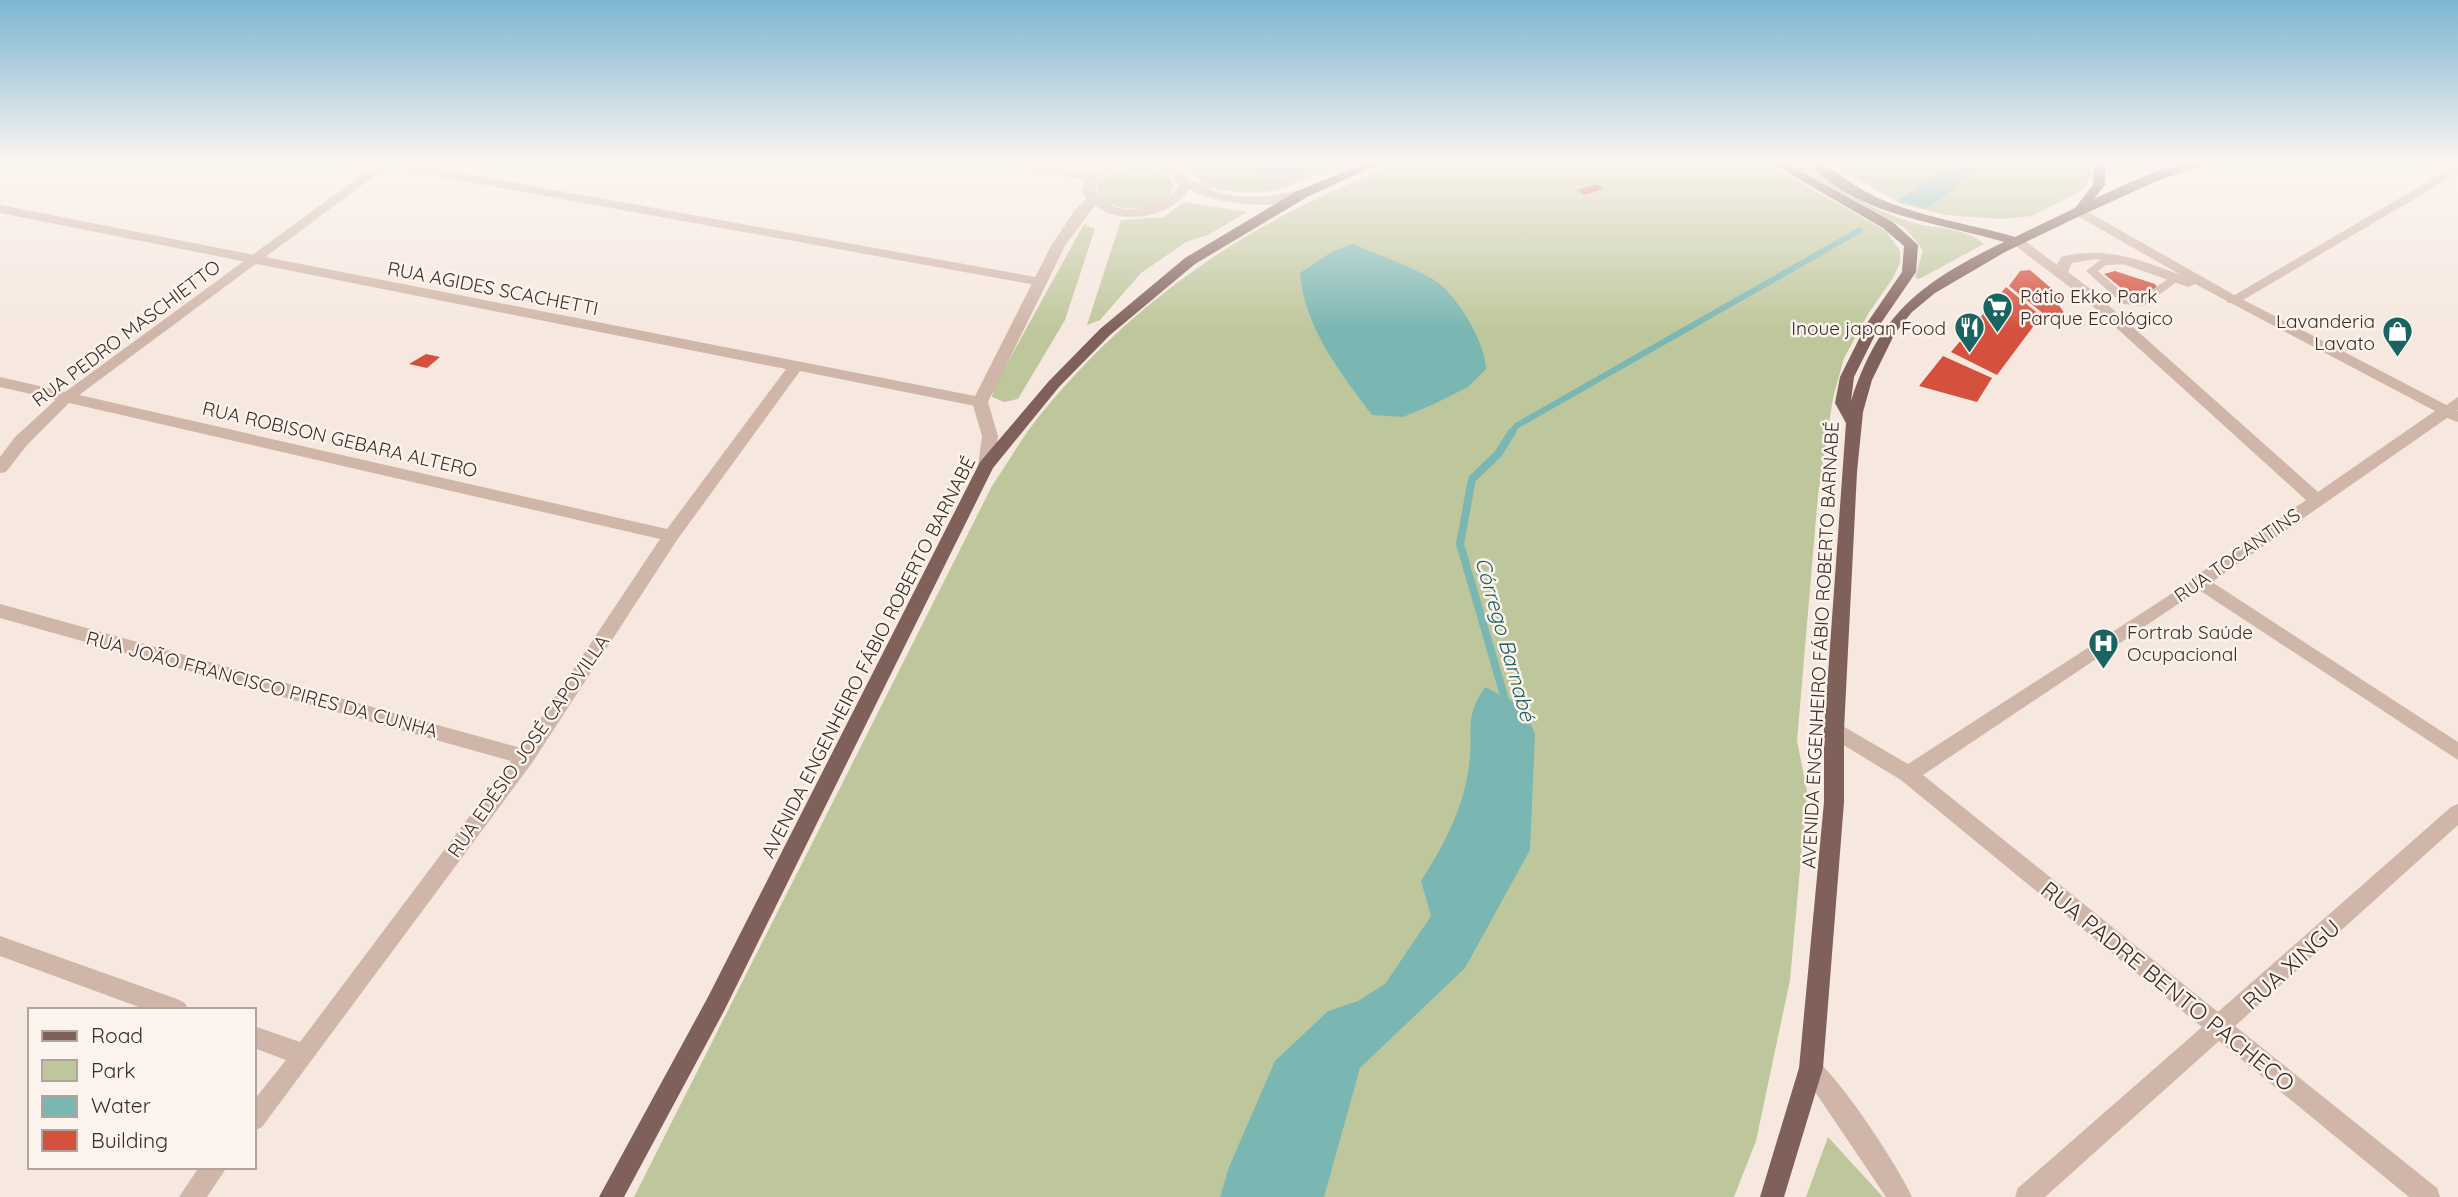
<svg xmlns="http://www.w3.org/2000/svg" width="2458" height="1197" viewBox="0 0 2458 1197" font-family="Quicksand,sans-serif">
<rect width="100%" height="100%" fill="#f6e8df"/>
<!-- green -->
<path fill="#bec79c" d="M1190 163H1258L1257 169 1263 176 1293 175 1320 163H1345C1281 186 1276 202 1203 186L1189 166Z
M1401 163H1766L1886 231 1900 251V263L1893 278 1868 314 1844 358 1833 398 1818 495 1797 741 1807 791 1790 980 1756 1141 1734 1197H634L992 486C1008 463 1022 437 1040 415 1138 295 1256 217 1401 163Z
M1787 163H1806C1835 188 1874 211 1911 222 1937 230 1963 226 1984 244L1919 279 1915 278 1923 250 1905 228Z
M1828 163H2092L2093 166 2086 188 2032 216 2001 219 1945 215 1902 204Z
M1140 167C1154 169 1167 171 1174 185 1168 216 1120 212 1100 199L1096 186 1099 180 1115 170Z
M1184 202 1247 212 1208 235 1186 242 1141 273 1100 320 1087 325 1121 220 1164 217Z
M1084 224 1095 229 1065 320 1018 399 1004 402 992 397 994 387Z
M1828 1137 1883 1197H1806Z"/>
<!-- water -->
<path fill="#7ab7b2" d="M1258 163H1320L1293 175 1263 176 1256 168Z
M1950 163H1978L1949 193 1927 208 1896 201 1934 179Z
M1353 244C1373 253 1427 272 1441 285 1460 301 1486 345 1486 369L1468 387 1434 404 1403 417 1372 415C1340 372 1305 329 1300 273L1333 251Z
M1485 687 1524 707 1535 734 1530 850 1465 968 1360 1068 1324 1197H1220L1229 1167 1275 1061 1328 1011 1358 1001 1385 984 1431 916 1421 881C1444 845 1464 808 1469 765 1474 729 1463 720 1485 687Z"/>
<g fill="none" stroke-linecap="round" stroke-linejoin="round">
<!-- stream-far1 -->
<path stroke="#7ab7b2" stroke-width="6" d="M1511 434 1516 426 1860 230"/>
<!-- stream -->
<path stroke="#7ab7b2" stroke-width="8" d="M1507 706 1460 544 1472 479 1498 454 1512 432"/>
</g>
<!-- building -->
<path fill="#d4513e" d="M1597 184 1603 189 1584 195 1577 190Z
M2030 270 2066 301 2058 304 2067 317 2050 319 2009 286 2020 271Z
M2115 271 2155 284 2158 289 2135 299 2104 274Z
M2006 287 2041 316 1997 375 1951 352Z
M426 354 440 357 427 368 409 364Z
M1943 356 1992 378 1977 402 1919 386Z"/>
<g fill="none" stroke-linecap="round" stroke-linejoin="round">
<!-- service -->
<path fill="#d0b6a8" fill-rule="evenodd" d="M2126 259 2130 260V264L2106 265 2098 271 2130 299 2137 300 2171 277H2179L2181 279 2143 306 2123 304 2086 271 2100 260Z"/>
<!-- minor -->
<path fill="#d0b6a8" fill-rule="evenodd" d="M380 163H405L1041 278 1048 282 1041 286 386 167Z
M1000 163H1028L1092 173 1098 177 1092 181 1006 167Z
M2458 164V173L2238 303H2228L2226 300Z
M0 205 980 397 988 402 980 407 800 371 677 540 532 763 262 1127 254 1131V1100L286 1060 254 1048V1026L300 1042 511 761 0 618V604L521 748 660 539 0 387V377L667 529 786 369 0 213Z
M2458 397V410L2451 415H2441L2438 411Z
M2199 576 2208 582 2205 586 1923 775 2218 1012 2451 807 2458 804V825L2235 1026 2437 1188 2440 1197H2409L2219 1041 2045 1197H2015L2018 1188 2202 1027 1901 780 1827 735 1824 730 1827 725 1834 722 1841 725 1908 764Z
M0 936 177 999 185 1003 188 1010H147L0 956Z
M1811 1057C1833 1066 1902 1172 1912 1197H1886L1799 1068 1803 1060Z
M199 1167H227L207 1197H179Z"/>
<!-- tertiary -->
<path fill="#d0b6a8" fill-rule="evenodd" d="M378 163H392L71 401 27 445 6 472 0 473V457L15 437 61 395Z
M1111 163H1126L1098 179 1095 191C1098 195 1103 200 1107 203 1129 216 1166 208 1178 186L1173 176 1151 163C1165 163 1179 165 1186 178L1217 192 1241 197 1270 196 1302 190 1308 194C1284 213 1215 204 1189 189 1174 217 1119 227 1095 205L1065 246 988 402 998 436 994 466 986 471 980 470 978 466 982 436 972 402 1051 246 1075 210 1087 198 1082 192 1086 177Z
M2079 207 2238 297 2458 411V422L2447 418 2212 582 2458 742V760L2193 586 2190 582 2193 578 2306 500 2079 294 2009 241 2011 238H2021L2057 265 2061 257C2104 245 2141 260 2181 275L2074 214V208ZM2096 259 2123 264 2188 287 2195 284 2435 411 2318 492 2089 288 2068 272 2072 263Z"/>
<!-- primary -->
<path fill="#806159" fill-rule="evenodd" d="M1365 163H1381L1307 197 1195 264 1110 335 1059 387 993 468 724 1011 624 1197H599L708 997 980 462 1049 381 1100 329 1185 258 1297 191Z
M1771 163H1786L1893 222 1918 245 1916 272 1881 323 1854 377 1851 401C1879 313 1923 281 2004 242 1945 224 1850 214 1810 163 1829 163 1844 179 1861 189 1907 216 1965 222 2015 237L2075 208 2093 185 2094 163H2106L2105 185 2094 199C2130 183 2169 161 2209 163L2157 181 2084 214 2005 252 1935 293 1912 312 1895 333 1872 380 1863 412 1857 472 1844 730V802L1823 1068 1784 1197H1760L1799 1068 1824 802V730L1846 423 1835 403 1840 377 1867 323 1902 272 1904 246 1883 228Z"/>
</g>
<!-- sky -->
<linearGradient id="sky" x2="0" y2="1"><stop stop-color="#7cb5d2"/><stop offset="0.49" stop-color="#fbf5f1"/><stop offset="1" stop-color="#fbf5f1" stop-opacity="0"/></linearGradient>
<rect width="2458" height="330" fill="url(#sky)"/>
<!-- icons -->
<defs>
<symbol id="supermarket-pin" viewBox="-11 -11 22 30"><path d="M0 17L-7.5 6A9.5 9.5 0 1 1 7.5 6Z" fill="#196460" stroke="#fcf3ec"/><path d="M-6-5.5h2.5l.6 2H6L4.5 2H-2.5L-4.4-4H-6ZM-1.5 3.2a1.3 1.3 0 1 0 .1 0ZM3 3.2a1.3 1.3 0 1 0 .1 0Z" fill="#fff"/></symbol>
<symbol id="restaurant-pin" viewBox="-11 -11 22 30"><path d="M0 17L-7.5 6A9.5 9.5 0 1 1 7.5 6Z" fill="#196460" stroke="#fcf3ec"/><path d="M-5-6h1v4h1v-4h1v4h1v-4h1v5L-1.5 .5V6h-2V.5L-5-1ZM5-6V6H3V1.5H1.5Q1.5-4 5-6Z" fill="#fff"/></symbol>
<symbol id="shop-pin" viewBox="-11 -11 22 30"><path d="M0 17L-7.5 6A9.5 9.5 0 1 1 7.5 6Z" fill="#196460" stroke="#fcf3ec"/><path d="M-5-2.5h2.3a2.7 3.5 0 0 1 5.4 0H5L5.5 6h-11ZM-1.5-2.5h3a1.5 2.3 0 0 0-3 0Z" fill="#fff"/></symbol>
<symbol id="hospital-pin" viewBox="-11 -11 22 30"><path d="M0 17L-7.5 6A9.5 9.5 0 1 1 7.5 6Z" fill="#196460" stroke="#fcf3ec"/><path d="M-5-5h3v3.5h4V-5h3V5h-3V1.5h-4V5h-3Z" fill="#fff"/></symbol>
</defs>
<g fill-rule="evenodd">
<use href="#supermarket-pin" x="1980" y="290" width="35" height="47"/>
<use href="#restaurant-pin" x="1952" y="310" width="35" height="47"/>
<use href="#shop-pin" x="2380" y="314" width="35" height="47"/>
<use href="#hospital-pin" x="2086" y="626" width="35" height="47"/>
</g>
<g text-anchor="middle" dominant-baseline="central" stroke-width="5" stroke-linejoin="round" paint-order="stroke">
<!-- street labels -->
<g font-size="19" fill="#3c2d29" stroke="#fcf3ec">
<text transform="translate(493 288) rotate(11)">RUA AGIDES SCACHETTI</text>
<text transform="translate(126 333) rotate(-37)">RUA PEDRO MASCHIETTO</text>
<text transform="translate(340 439) rotate(13)">RUA ROBISON GEBARA ALTERO</text>
<text transform="translate(2237 555) rotate(-35)">RUA TOCANTINS</text>
<text transform="translate(1820 645) rotate(-87)">AVENIDA ENGENHEIRO FÁBIO ROBERTO BARNABÉ</text>
<text transform="translate(868 657) rotate(-63)">AVENIDA ENGENHEIRO FÁBIO ROBERTO BARNABÉ</text>
<text transform="translate(262 684) rotate(15)">RUA JOÃO FRANCISCO PIRES DA CUNHA</text>
<text transform="translate(528 746) rotate(-55)">RUA EDÉSIO JOSÉ CAPOVILLA</text>
</g>
<!-- poi labels -->
<g font-size="19" fill="#3c2d29" stroke="#fcf3ec" text-anchor="start">
<text x="2020" y="296">Pátio Ekko Park<tspan x="2020" dy="22">Parque Ecológico</tspan></text>
<text x="2375" y="321" text-anchor="end">Lavanderia<tspan x="2375" dy="22">Lavato</tspan></text>
<text x="1946" y="328" text-anchor="end">Inoue japan Food</text>
<text x="2127" y="632">Fortrab Saúde<tspan x="2127" dy="22">Ocupacional</tspan></text>
</g>
<!-- water labels -->
<g font-size="21" font-style="italic" fill="#196460" stroke="#fcf3ec">
<text transform="translate(1506 639) rotate(74)">Córrego Barnabé</text>
</g>
<!-- near-street labels -->
<g font-size="23" fill="#3c2d29" stroke="#fcf3ec">
<text transform="translate(2291 964) rotate(-42)">RUA XINGU</text>
<text transform="translate(2168 986) rotate(39)">RUA PADRE BENTO PACHECO</text>
</g>
</g>
<!-- legend -->
<rect x="28" y="1008" width="228" height="161" fill="#fcf3ec" stroke="#afa49e" stroke-width="2"/>
<rect x="42" y="1031" width="35" height="10" fill="#806159" stroke="#afa49e" stroke-width="2"/>
<text x="91" y="1043" font-size="21" fill="#3c2d29">Road</text>
<rect x="42" y="1060" width="35" height="21" fill="#bec79c" stroke="#afa49e" stroke-width="2"/>
<text x="91" y="1078" font-size="21" fill="#3c2d29">Park</text>
<rect x="42" y="1096" width="35" height="21" fill="#7ab7b2" stroke="#afa49e" stroke-width="2"/>
<text x="91" y="1113" font-size="21" fill="#3c2d29">Water</text>
<rect x="42" y="1130" width="35" height="21" fill="#d4513e" stroke="#afa49e" stroke-width="2"/>
<text x="91" y="1148" font-size="21" fill="#3c2d29">Building</text>
</svg>
